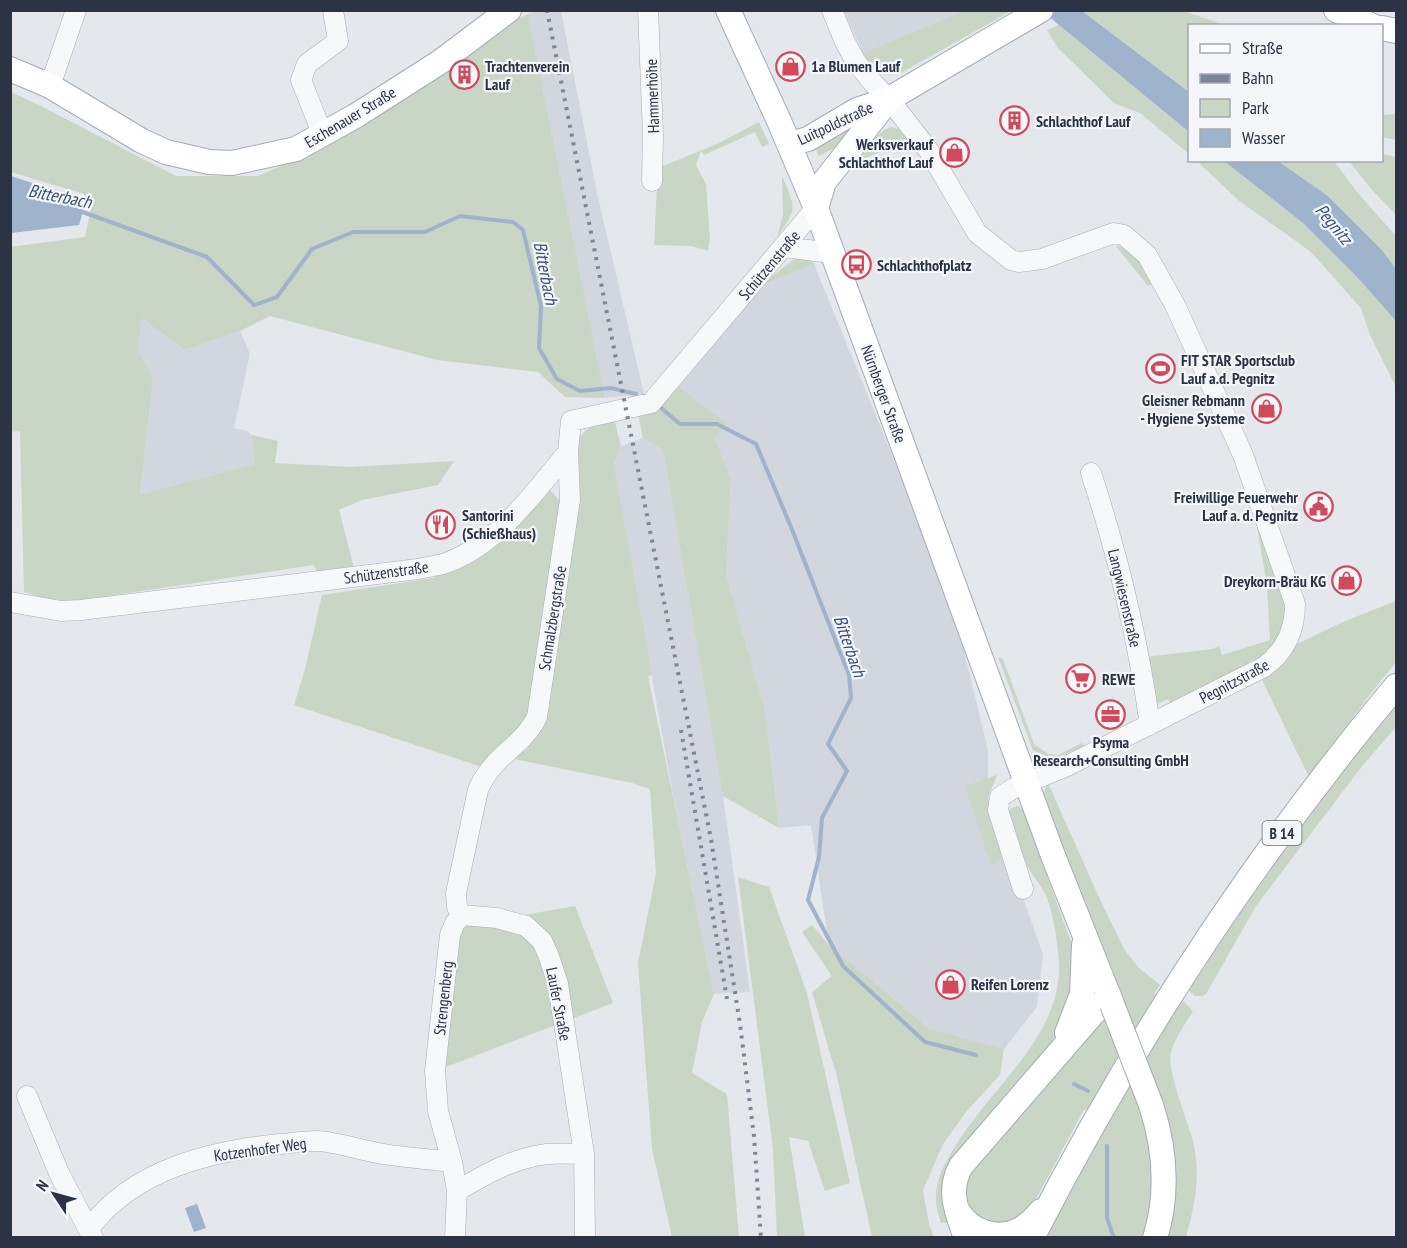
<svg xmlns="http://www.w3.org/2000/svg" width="1407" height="1248" viewBox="0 0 1407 1248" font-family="'PT Sans Narrow',sans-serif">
<rect width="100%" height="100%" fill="#e4e7ec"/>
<!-- built -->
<path fill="#d2d6de" d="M537 10 561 11 597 193 644 394 605 398 528 14Z
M844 11H963L863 53Z
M814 264 952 602 988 750V797L1043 955 1037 1007 1004 1049 930 1029 829 945 811 825 779 828 765 710 726 575 731 481 715 438 676 385 761 285Z
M141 318 185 350 240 331 250 354 234 428 247 431 252 435 256 464 140 496 153 380 139 351Z
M643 438 663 450 723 796 750 992 714 994 674 800 614 465 621 446Z"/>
<!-- green -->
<path fill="#c9d6c5" d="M963 11H1011L899 74 884 75 868 63 863 53Z
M1082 11H1184L1225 25 1190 26 1189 92Z
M528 14 605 398 565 397 538 372 437 360 270 316 240 331 185 350 141 318 139 351 153 379 140 495 255 464 252 435 278 441 275 463 351 467 454 461 438 485 362 500 339 510 354 568 317 572 314 565 109 596 69 605 24 592 20 431 10 432V247L85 237 91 208 84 194 11 172V92L37 104 176 176H258L295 160 481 40Z
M1059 25 1189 132V154L1140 113 1114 103 1057 47 1047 30Z
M1396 114V140L1382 137V115Z
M759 122 769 144 762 147 755 132 704 155 701 151 696 165 706 184 710 239 708 251 692 246 654 245 658 168 717 144Z
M851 126 836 147 819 156 813 144Z
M891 127 899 129 913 143 905 153 900 143 841 169 840 167 884 130Z
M1382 154 1396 157V214H1395L1373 191 1349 161 1382 160Z
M1197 161H1224L1303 223 1356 276 1396 321V387L1370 335 1361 308 1311 252 1238 200Z
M1278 161H1334L1357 192 1396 236V269L1382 250 1328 196Z
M782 175C795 210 799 206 777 237L783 215Z
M1115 245C1137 249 1143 267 1153 284L1148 286Z
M800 257 809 258 815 264 761 285 793 260Z
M676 385 726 423 715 438 731 480 726 575 765 710 779 828 723 796 663 450 643 438 638 414Z
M614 419 621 446 614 465 652 675 648 676 714 994 702 1022 692 1073 727 1094 739 1237H672L652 1149 638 963 656 873 650 789 632 783 514 759 528 748 549 705 576 442C586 427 597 422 614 419Z
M544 490H550L561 502 532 704C520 730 501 748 482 767L294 705 305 669 322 595 433 578 468 560Z
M1255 514 1286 605 1284 623 1275 644 1262 659 1171 705 1168 699 1154 705 1146 657 1212 649 1219 646 1222 655 1270 640 1267 587Z
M1396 601V662L1371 693 1309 777 1262 680 1284 663 1295 645 1345 621Z
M998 657 1003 659 1034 744 1048 754 1058 755 1082 743 1085 746 1053 759 1033 750Z
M1396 706V727L1363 765 1256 906 1206 994 1202 996H1195L1188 990 1262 876 1338 774Z
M997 775 987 800 1001 857 996 863 991 865 965 786Z
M1048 783 1098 895 1124 949 1139 968 1160 985 1154 994 1157 995 1133 1033 1042 797Z
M1018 806 1023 810 1071 942 1077 971 1063 1021 1049 1048 947 1169 942 1201 948 1223H941C937 1211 934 1199 937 1187 939 1173 946 1162 953 1150 986 1092 1056 1042 1059 972 1060 954 1053 907 1044 892 1039 882 1029 872 1025 861 1018 845 1014 826 1009 809Z
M738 877 769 887 807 993 850 1183 825 1191 808 1141 789 1137 805 1237H777L773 1149Z
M575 906 613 1003 443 1068 456 927Z
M812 925 829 945 930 1029 1004 1049 1000 1075 966 1112 943 1144 923 1190 929 1224 934 1237H872L837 1077 812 992 832 976 802 932Z
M1182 1000 1193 1011C1186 1023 1175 1038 1171 1052 1166 1069 1188 1121 1193 1141 1201 1175 1195 1205 1186 1237H1162L1144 1059Z
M1103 1010 1122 1057 1091 1107 1083 1111 1028 1214 1009 1228 974 1218 962 1191 967 1174Z
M1130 1080C1138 1104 1150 1131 1153 1157 1156 1184 1150 1212 1144 1237L1045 1238Z"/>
<!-- water -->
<path fill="#9fb4cc" d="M1042 11H1082L1189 92V132Z
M1224 161H1278L1328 196 1382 250 1396 269V321L1356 276 1303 223Z
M11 176 79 198 83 212 79 225 11 233Z
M197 1204 206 1228 194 1232 185 1208Z"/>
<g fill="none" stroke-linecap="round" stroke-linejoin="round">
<!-- stream -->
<path stroke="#9fb4cc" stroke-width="4" d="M80 211 207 257 254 305 277 297 312 249 353 232H425L460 216 513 222 523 230 541 306 539 348 557 379 580 391 611 388 636 394
M659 406 680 424H717L756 444 791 527 849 675 851 698 828 744 847 771 822 818 819 857 808 900 843 966 925 1042 976 1055
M1074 1084 1088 1091
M1107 1146V1218L1114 1238"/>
<defs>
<path id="minor" d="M648 10 653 135 652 181
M832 10 845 42 856 62 873 83 889 99 929 151 977 233 1011 260 1019 262 1042 259 1114 233 1124 235 1147 255 1175 305 1243 455 1295 604C1295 630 1286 651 1264 667L1067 766 1014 788 1000 797 998 810 1023 889
M50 86 76 10
M322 133 301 80 307 64 338 41 333 10
M785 247 831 253
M1091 473C1118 555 1138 640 1150 725
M10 602 61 611 81 610 418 569C427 567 437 566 446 563 499 543 533 494 568 452
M462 915 497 918 526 926 542 941 548 954 558 984 584 1154 585 1238
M27 1096 59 1173 93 1238
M457 1191C486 1174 513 1158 547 1154 559 1153 572 1154 584 1154
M89 1229C133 1169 211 1151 280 1144 292 1143 305 1141 317 1141 339 1142 362 1151 384 1154 407 1158 430 1159 452 1162
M455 1238 457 1191 452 1162 438 1111 435 1071 450 935 455 923 462 915 457 907 456 893 478 790C493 754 522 748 537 717L570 500 568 452 571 421 651 403 816 208"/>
<path id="major" d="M728 10 779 121 816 208 1052 853 1112 1004
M1336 10 1373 26
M1382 28 1396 31
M10 69 50 86 142 141 166 152 209 162 232 163 296 149 357 115 440 62 509 10
M789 144 808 139 857 110 889 99 1041 10
M816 208 824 182 889 99
M1067 1033 1082 994 1084 945
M1151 1105C1165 1148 1169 1193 1155 1238
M958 1211C970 1232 997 1241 1019 1230 1028 1225 1035 1218 1041 1211
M966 1238C957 1212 947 1191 961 1166L1109 995
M1032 1238C1133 1041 1255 855 1396 686"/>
</defs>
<!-- minor casing -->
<use href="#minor" stroke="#a9aeb7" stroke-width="21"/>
<!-- major casing -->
<use href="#major" stroke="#a3abb8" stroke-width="26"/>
<!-- minor -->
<use href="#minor" stroke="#f7f8fa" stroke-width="20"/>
<!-- major -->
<use href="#major" stroke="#fff" stroke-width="24"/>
<!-- rail -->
<path stroke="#7d8696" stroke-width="4" stroke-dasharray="3 6" stroke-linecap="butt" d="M547 10 711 839 740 1024 754 1136 761 1238
M681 730 727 999"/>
<defs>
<path id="major-bridge" d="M1112 1004 1151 1105"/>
</defs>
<!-- major-bridge casing -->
<use href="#major-bridge" stroke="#a3abb8" stroke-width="26" stroke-linecap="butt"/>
<!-- major-bridge -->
<use href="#major-bridge" stroke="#fff" stroke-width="24"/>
</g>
<!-- icons -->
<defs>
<symbol id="shop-ring" viewBox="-11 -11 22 22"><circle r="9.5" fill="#f4f6f9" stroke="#d1495b" stroke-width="1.5"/><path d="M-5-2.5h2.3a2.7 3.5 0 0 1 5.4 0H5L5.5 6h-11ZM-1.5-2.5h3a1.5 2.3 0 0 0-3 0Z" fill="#d1495b"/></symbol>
<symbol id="building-ring" viewBox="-11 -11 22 22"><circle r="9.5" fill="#f4f6f9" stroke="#d1495b" stroke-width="1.5"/><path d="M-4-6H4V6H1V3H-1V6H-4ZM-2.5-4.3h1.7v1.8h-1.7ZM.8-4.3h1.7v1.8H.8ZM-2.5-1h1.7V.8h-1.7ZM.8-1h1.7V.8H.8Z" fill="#d1495b"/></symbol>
<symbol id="bus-ring" viewBox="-11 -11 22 22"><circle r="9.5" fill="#f4f6f9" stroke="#d1495b" stroke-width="1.5"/><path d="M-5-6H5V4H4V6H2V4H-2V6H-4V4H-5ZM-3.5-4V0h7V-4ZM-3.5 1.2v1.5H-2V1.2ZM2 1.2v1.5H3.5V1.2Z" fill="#d1495b"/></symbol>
<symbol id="stadium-ring" viewBox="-11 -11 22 22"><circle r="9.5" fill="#f4f6f9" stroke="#d1495b" stroke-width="1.5"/><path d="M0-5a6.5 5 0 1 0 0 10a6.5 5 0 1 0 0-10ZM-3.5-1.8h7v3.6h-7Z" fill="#d1495b"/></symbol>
<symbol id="civic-ring" viewBox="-11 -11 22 22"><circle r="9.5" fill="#f4f6f9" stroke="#d1495b" stroke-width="1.5"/><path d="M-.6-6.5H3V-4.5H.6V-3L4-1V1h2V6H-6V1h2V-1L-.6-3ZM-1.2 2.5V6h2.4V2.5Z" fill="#d1495b"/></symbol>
<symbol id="restaurant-ring" viewBox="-11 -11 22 22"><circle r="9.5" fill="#f4f6f9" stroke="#d1495b" stroke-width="1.5"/><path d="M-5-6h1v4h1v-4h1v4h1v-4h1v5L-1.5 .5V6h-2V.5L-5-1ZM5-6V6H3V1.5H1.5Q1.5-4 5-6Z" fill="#d1495b"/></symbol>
<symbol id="supermarket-ring" viewBox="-11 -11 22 22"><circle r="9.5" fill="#f4f6f9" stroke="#d1495b" stroke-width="1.5"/><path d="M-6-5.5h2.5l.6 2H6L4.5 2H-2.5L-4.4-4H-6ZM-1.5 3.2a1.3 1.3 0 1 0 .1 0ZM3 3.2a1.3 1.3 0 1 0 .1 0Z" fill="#d1495b"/></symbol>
<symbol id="office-ring" viewBox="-11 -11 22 22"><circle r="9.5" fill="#f4f6f9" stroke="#d1495b" stroke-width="1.5"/><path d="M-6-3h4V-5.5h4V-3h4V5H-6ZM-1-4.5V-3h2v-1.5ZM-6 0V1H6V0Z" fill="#d1495b"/></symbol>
</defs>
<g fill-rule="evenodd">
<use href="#shop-ring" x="774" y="50" width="33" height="33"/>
<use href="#building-ring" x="448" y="58" width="33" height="33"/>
<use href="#building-ring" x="998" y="104" width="33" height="33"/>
<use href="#shop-ring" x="938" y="136" width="33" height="33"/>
<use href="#bus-ring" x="840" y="248" width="33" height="33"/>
<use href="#stadium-ring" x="1144" y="352" width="33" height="33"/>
<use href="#shop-ring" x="1250" y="392" width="33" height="33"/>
<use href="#civic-ring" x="1302" y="490" width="33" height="33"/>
<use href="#restaurant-ring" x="424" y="508" width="33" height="33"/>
<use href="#shop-ring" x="1330" y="564" width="33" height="33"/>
<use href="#supermarket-ring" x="1064" y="662" width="33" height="33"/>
<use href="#office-ring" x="1094" y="698" width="33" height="33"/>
<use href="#shop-ring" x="934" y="968" width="33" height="33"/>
</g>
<g text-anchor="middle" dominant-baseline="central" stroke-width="4.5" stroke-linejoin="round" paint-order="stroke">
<!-- shield labels -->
<rect fill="#f4f6f9" stroke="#676e7b" stroke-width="1.5" x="1262.5" y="821" width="39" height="24" rx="4.5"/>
<g font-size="15" font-weight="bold" fill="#2b3445">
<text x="1282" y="833">B 14</text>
</g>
<!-- poi labels -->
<g font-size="16" font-weight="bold" fill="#2b3445" stroke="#f4f6f9" text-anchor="start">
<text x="485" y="66">Trachtenverein<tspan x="485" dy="18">Lauf</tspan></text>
<text x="811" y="66">1a Blumen Lauf</text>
<text x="1036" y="121">Schlachthof Lauf</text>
<text x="933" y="144" text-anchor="end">Werksverkauf<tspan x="933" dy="18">Schlachthof Lauf</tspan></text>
<text x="877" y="265">Schlachthofplatz</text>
<text x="1181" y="360">FIT STAR Sportsclub<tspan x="1181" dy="18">Lauf a.d. Pegnitz</tspan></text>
<text x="1245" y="400" text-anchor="end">Gleisner Rebmann<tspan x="1245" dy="18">- Hygiene Systeme</tspan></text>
<text x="1298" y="497" text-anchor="end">Freiwillige Feuerwehr<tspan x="1298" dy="18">Lauf a. d. Pegnitz</tspan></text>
<text x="462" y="515">Santorini<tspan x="462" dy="18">(Schießhaus)</tspan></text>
<text x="1326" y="581" text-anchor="end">Dreykorn-Bräu KG</text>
<text x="1102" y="679">REWE</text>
<text x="1111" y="742" text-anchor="middle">Psyma<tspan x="1111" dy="18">Research+Consulting GmbH</tspan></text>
<text x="971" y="984">Reifen Lorenz</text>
</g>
<!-- street labels -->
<g font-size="16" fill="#2b3445" stroke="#f4f6f9">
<text transform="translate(652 96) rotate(-92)">Hammerhöhe</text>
<text transform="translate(350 117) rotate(-31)">Eschenauer Straße</text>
<text transform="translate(835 123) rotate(-25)">Luitpoldstraße</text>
<text transform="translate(769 265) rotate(-50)">Schützenstraße</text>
<text transform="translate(884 394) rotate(70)">Nürnberger Straße</text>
<text transform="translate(386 572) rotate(-8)">Schützenstraße</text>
<text transform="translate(1125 598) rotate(77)">Langwiesenstraße</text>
<text transform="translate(552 618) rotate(-81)">Schmalzbergstraße</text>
<text transform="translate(1234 681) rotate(-28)">Pegnitzstraße</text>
<text transform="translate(443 998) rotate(-84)">Strengenberg</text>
<text transform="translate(559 1004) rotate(79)">Laufer Straße</text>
<text transform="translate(260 1149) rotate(-8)">Kotzenhofer Weg</text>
</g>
<!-- water labels -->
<g font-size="18" font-style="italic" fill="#34527a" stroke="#f4f6f9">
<text transform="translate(60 196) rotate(11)">Bitterbach</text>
<text transform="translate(1334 224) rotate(50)">Pegnitz</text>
<text transform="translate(546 273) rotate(79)">Bitterbach</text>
<text transform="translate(850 646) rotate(71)">Bitterbach</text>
</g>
</g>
<!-- border -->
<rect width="1407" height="1248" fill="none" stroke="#2b3445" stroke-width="24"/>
<!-- legend -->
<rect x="1188" y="24" width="195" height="138" fill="#f4f6f9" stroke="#a4a8b1" stroke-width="1.5"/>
<rect x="1200" y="44" width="30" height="9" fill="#ffffff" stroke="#a4a8b1" stroke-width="1.5"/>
<text x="1242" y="54" font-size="18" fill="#2b3445">Straße</text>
<rect x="1200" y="74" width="30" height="9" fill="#7d8696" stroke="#a4a8b1" stroke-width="1.5"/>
<text x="1242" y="84" font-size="18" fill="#2b3445">Bahn</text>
<rect x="1200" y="99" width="30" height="18" fill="#c9d6c5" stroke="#a4a8b1" stroke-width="1.5"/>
<text x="1242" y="114" font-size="18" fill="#2b3445">Park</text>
<rect x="1200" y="129" width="30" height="18" fill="#9fb4cc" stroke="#a4a8b1" stroke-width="1.5"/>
<text x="1242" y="144" font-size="18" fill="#2b3445">Wasser</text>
<!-- north arrow -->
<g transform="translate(54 1194) rotate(306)" stroke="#f4f6f9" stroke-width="4.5" paint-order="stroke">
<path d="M0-4.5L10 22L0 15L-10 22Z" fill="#2b3445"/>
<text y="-9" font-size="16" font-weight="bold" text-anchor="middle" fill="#2b3445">N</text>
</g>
</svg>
